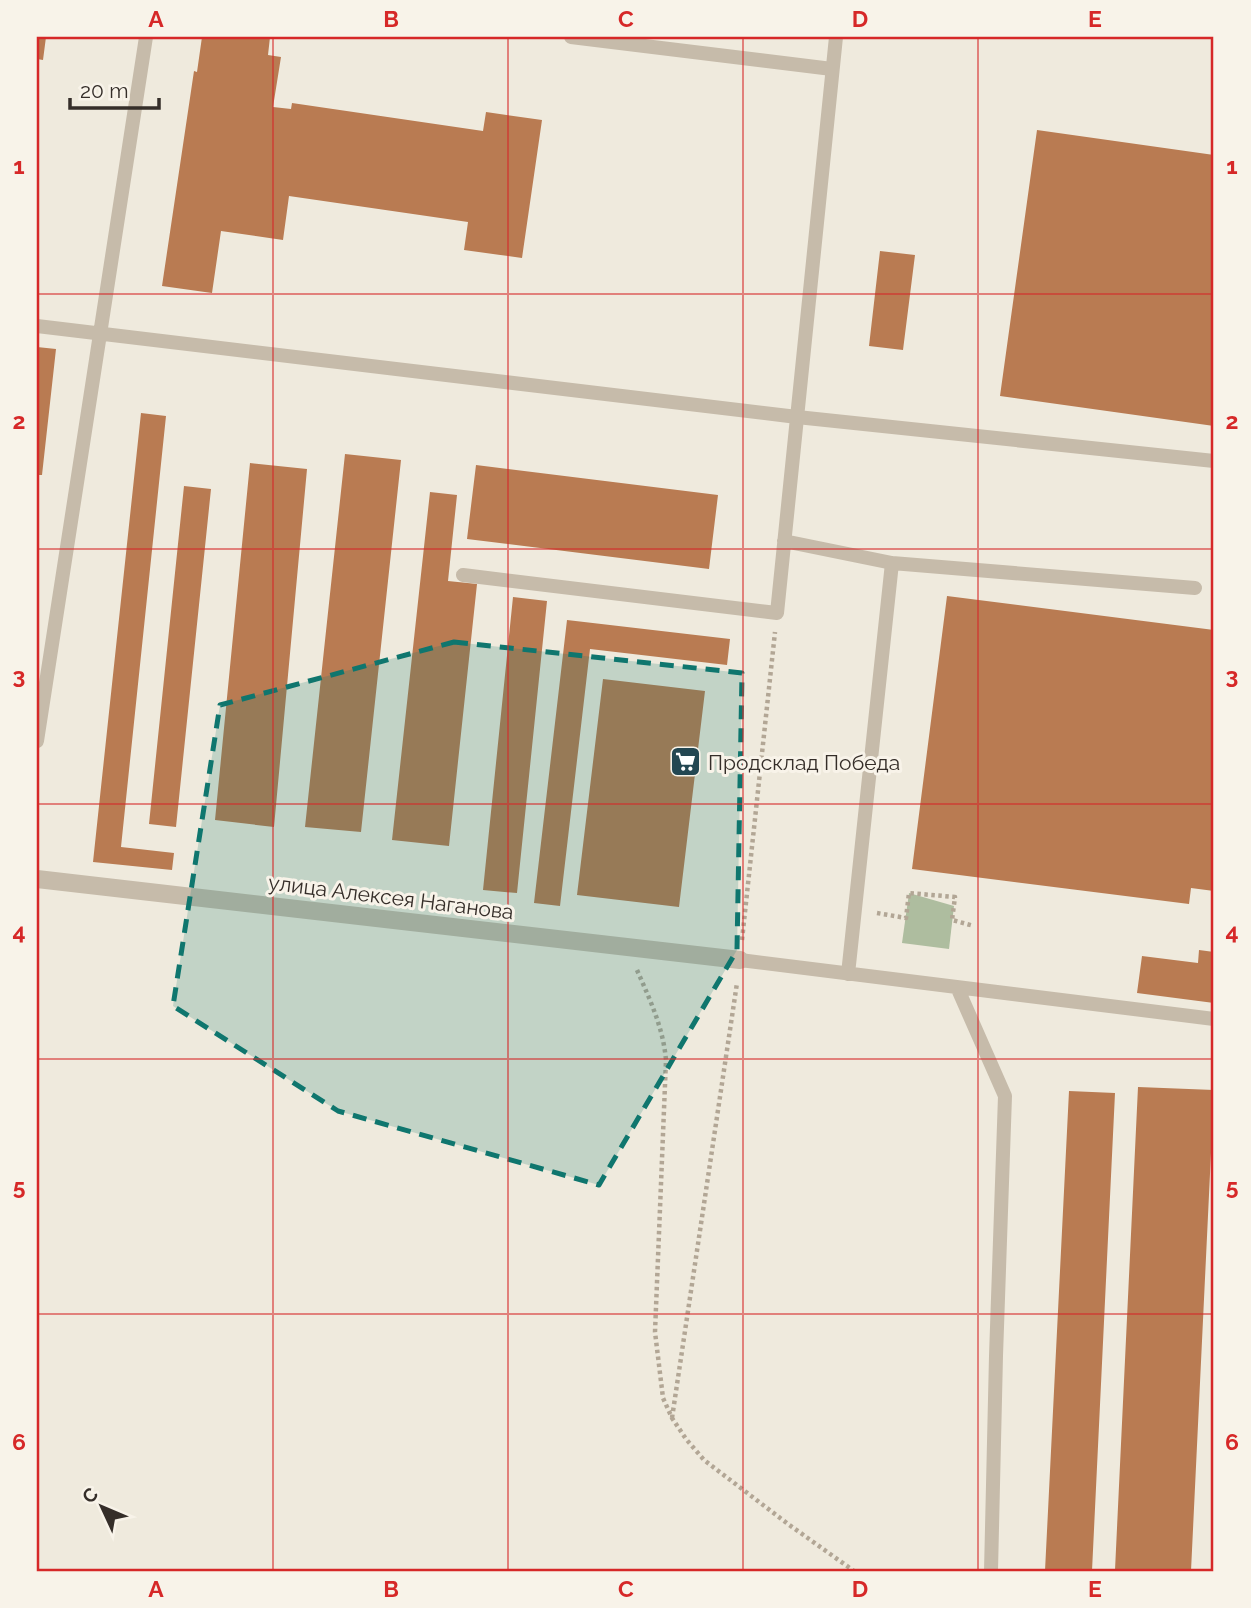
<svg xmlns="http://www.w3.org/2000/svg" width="1251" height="1608" viewBox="0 0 1251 1608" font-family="Raleway,sans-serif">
<rect width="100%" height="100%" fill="#efeadd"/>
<!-- green -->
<path fill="#aebd9f" d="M909 893 954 906 949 949 902 943Z"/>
<!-- building -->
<path fill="#b97b52" d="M37 37H46L43 60 37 59Z
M202 37H270L268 55 281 57 273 107 291 109 292 103 483 131 486 112 542 120 522 258 464 250 468 222 289 196 283 240 221 231 212 293 162 286 194 71 197 72Z
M1037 130 1214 155V426L1000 396Z
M880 251 915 255 903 350 869 346Z
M37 347 56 349 42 475H37Z
M141 413 166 416 121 847 174 853 172 870 93 862Z
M345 454 401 460 361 832 305 827Z
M250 463 307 469 274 827 215 820Z
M476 465 718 495 709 569 467 539Z
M184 486 211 489 176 827 149 824Z
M430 492 457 495 448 581 477 584 449 846 392 840Z
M947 596 1214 630V891L1191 888 1189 904 912 869Z
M513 597 547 601 517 893 483 890Z
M567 620 730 639 727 665 590 649 560 906 534 903Z
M603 679 705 691 679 907 577 895Z
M1199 950 1214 952V1003L1137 993 1142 956 1198 963Z
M1138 1087 1214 1090 1191 1571 1115 1570Z
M1069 1091 1115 1093 1092 1571H1045Z"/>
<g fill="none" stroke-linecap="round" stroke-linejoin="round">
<!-- path -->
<path stroke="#b2a695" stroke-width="4.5" stroke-dasharray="3.5 3.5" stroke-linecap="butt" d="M877 913 906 918 909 893 955 897 952 920 974 926
M742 940 775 632
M637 970C650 1000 663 1027 666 1060L655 1332 663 1398 672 1418 686 1439 704 1460 788 1524 854 1571
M672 1418 737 983"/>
<!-- lane -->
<path stroke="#c6bbaa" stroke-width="14" d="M571 37 832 69
M37 326 797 417 1214 461
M784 541 892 563 1195 588
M463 575 777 613 836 37
M37 741 146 37
M740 960 1214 1019
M848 974 892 563
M957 987 1005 1096 996 1356 991 1571"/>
<!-- street -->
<path stroke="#c6bbaa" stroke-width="18" d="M37 879 740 960"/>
</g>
<!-- marked area -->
<path fill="#0f766e" fill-opacity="0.2" stroke="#0f766e" stroke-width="5" stroke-dasharray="14 9" stroke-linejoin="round" d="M454 642 742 673 737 950 599 1185 338 1111 173 1006 220 705Z"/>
<!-- grid -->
<path fill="none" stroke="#d62828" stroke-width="2" stroke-opacity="0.55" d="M273 37V1571M508 37V1571M743 37V1571M978 37V1571M37 294H1214M37 549H1214M37 804H1214M37 1059H1214M37 1314H1214"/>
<!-- icons -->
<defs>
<symbol id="supermarket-square" viewBox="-11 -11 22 22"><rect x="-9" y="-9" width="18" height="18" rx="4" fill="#234752" stroke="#f8f3e9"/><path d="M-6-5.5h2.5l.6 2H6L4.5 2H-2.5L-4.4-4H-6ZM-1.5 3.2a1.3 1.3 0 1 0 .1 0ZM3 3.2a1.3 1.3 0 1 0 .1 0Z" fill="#fff"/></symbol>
</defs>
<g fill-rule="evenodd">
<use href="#supermarket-square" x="668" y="744" width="35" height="35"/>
</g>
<g text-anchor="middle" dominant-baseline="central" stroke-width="6" stroke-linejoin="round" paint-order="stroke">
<!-- poi labels -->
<g font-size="21" fill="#352e29" stroke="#f8f3e9" text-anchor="start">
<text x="708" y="762">Продсклад Победа</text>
</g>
<!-- street labels -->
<g font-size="21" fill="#352e29" stroke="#f8f3e9">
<text transform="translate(391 897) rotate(7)">улица Алексея Наганова</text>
</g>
</g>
<!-- border -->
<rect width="1251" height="1608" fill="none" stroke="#f8f3e9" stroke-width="77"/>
<!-- north arrow -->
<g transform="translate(102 1507) rotate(314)" stroke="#f8f3e9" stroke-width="5" paint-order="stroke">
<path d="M0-5L12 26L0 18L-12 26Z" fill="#352e29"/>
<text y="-10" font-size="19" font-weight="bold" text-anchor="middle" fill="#352e29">С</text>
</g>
<!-- scale -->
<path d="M70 98v10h89v-10" fill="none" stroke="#352e29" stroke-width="3.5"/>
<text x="80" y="98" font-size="21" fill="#352e29" stroke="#f8f3e9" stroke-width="5" paint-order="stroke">20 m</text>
<rect x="38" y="38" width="1174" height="1532" fill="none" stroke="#d62828" stroke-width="2.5"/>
<g font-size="23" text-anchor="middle" font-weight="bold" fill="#d62828">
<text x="156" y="27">A</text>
<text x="391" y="27">B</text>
<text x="626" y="27">C</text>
<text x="860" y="27">D</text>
<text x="1095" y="27">E</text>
<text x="19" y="174">1</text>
<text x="1232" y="174">1</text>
<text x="19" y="429">2</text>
<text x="1232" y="429">2</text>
<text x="19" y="684">3</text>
<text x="1232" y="684">3</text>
<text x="19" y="940">4</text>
<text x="1232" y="940">4</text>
<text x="19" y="1195">5</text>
<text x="1232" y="1195">5</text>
<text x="19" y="1450">6</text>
<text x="1232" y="1450">6</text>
<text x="156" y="1597">A</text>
<text x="391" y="1597">B</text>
<text x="626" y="1597">C</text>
<text x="860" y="1597">D</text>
<text x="1095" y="1597">E</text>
</g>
</svg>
